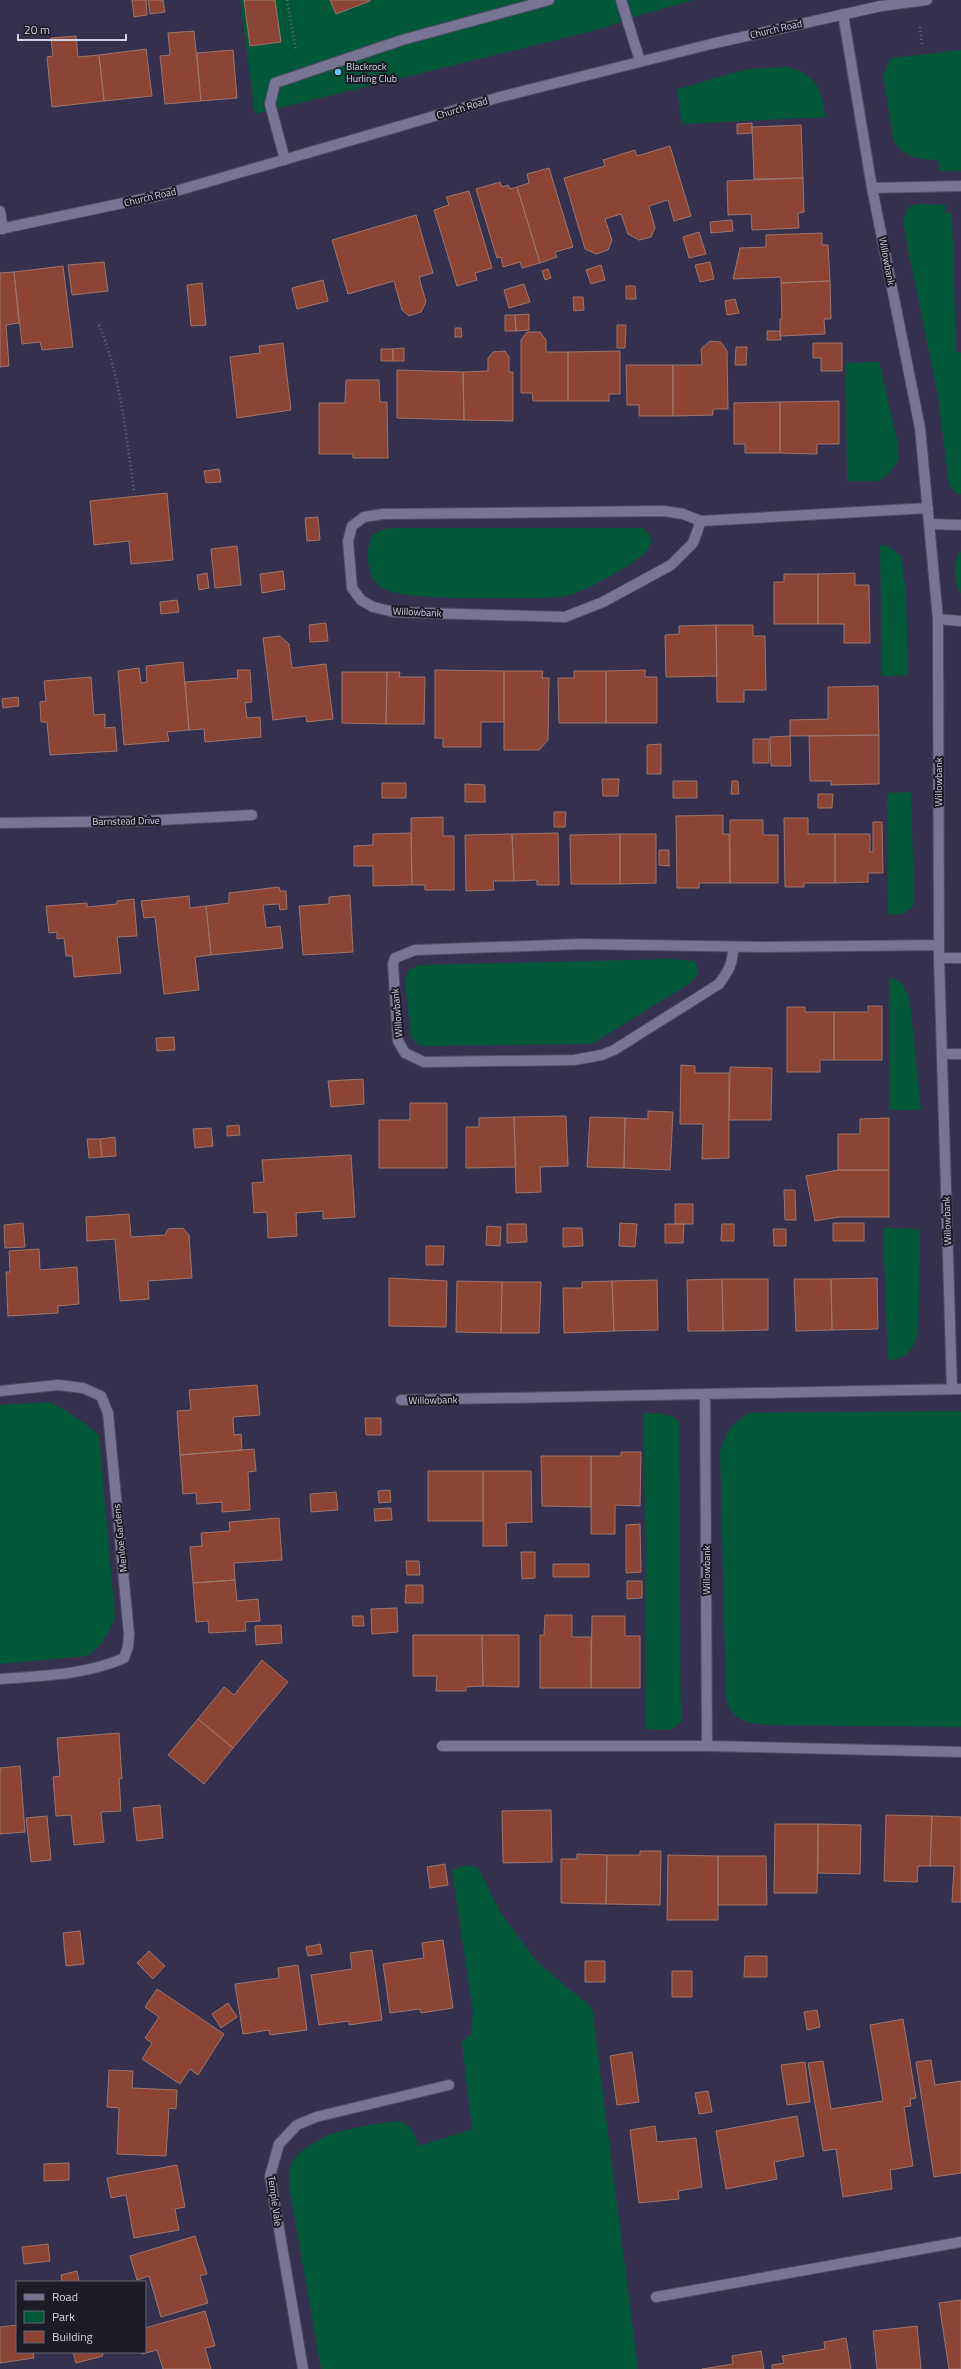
<svg xmlns="http://www.w3.org/2000/svg" width="961" height="2369" viewBox="0 0 961 2369" font-family="'Titillium Web',sans-serif">
<rect width="100%" height="100%" fill="#35304d"/>
<!-- green -->
<path fill="#005839" d="M240 0H694L643 14 600 29 255 114Z
M961 50V171H940L938 160C918 159 902 159 893 138L883 74 891 58Z
M787 67C818 75 820 89 826 117L682 124 677 89 747 69Z
M918 204 945 205V213H952L956 352 961 353V494H956L949 484 938 396 906 239 903 219 909 207Z
M879 362 898 443V460L890 473 878 481H847L846 363Z
M396 528H643C647 532 652 536 651 543 649 558 590 588 575 593 562 598 548 598 535 598 503 597 405 602 382 588 366 579 365 550 372 535L384 529Z
M880 545 888 546 901 556 906 591 908 675 882 676Z
M961 551V594C954 582 952 562 961 551Z
M911 792 914 902C910 914 900 914 888 915L887 793Z
M671 959 695 961C701 971 698 975 690 983L598 1040 590 1044 420 1046 411 1038 405 981 409 970 419 965Z
M889 978C904 980 906 990 910 1003L921 1110H889Z
M883 1228 920 1229 918 1334C911 1351 907 1359 888 1360Z
M50 1402 73 1415 99 1435 115 1618C108 1633 101 1648 87 1656L0 1664V1405Z
M952 1411 961 1412V1727L763 1725C742 1721 733 1720 726 1699L720 1451C727 1431 731 1424 749 1413Z
M644 1413C658 1413 670 1412 679 1422L681 1722 671 1730 646 1729Z
M467 1865 478 1868 501 1913 536 1961 592 2008 638 2369H321L289 2186C289 2178 288 2167 294 2160 300 2150 316 2141 326 2136 337 2131 391 2119 401 2122 412 2125 415 2137 419 2146L472 2129 462 2043 471 2033 473 2012 452 1870Z"/>
<!-- building -->
<path fill="#8c4535" stroke="#9c766d" d="M132 0H146L147 15 134 17Z
M148 0H163L165 12 150 14Z
M244 0H275L281 42 250 46Z
M330 0H370V1L336 14Z
M194 31 201 101 165 104 160 56 170 55 168 33Z
M76 36 78 57 99 55 104 101 52 107 47 57 53 56 51 38Z
M146 49 152 96 104 101 99 55Z
M233 50 237 98 201 101 197 53Z
M752 123V133L737 134V124Z
M801 125 803 178 754 179 752 127Z
M670 146 691 216 674 221 668 200 649 206 655 228 651 237 639 240 628 234 621 214 605 219 612 240 608 250 596 254 585 249 564 178 605 166 603 160 635 150 637 156Z
M549 168 573 247 555 252 557 257 540 263 517 187 529 183 527 174Z
M803 178 804 212 798 213 799 228 752 230 751 214 728 215 727 181Z
M500 182 502 187 508 185 510 189 517 187 540 263 522 268 520 262 503 267 501 257 497 258 476 189Z
M469 191 492 268 475 273 477 280 457 286 434 210 449 205 446 197Z
M416 215 433 273 419 277 426 302 421 312 409 316 402 310 394 281 348 294 332 240Z
M732 220 733 231 711 233 710 222Z
M699 232 706 254 689 258 683 237Z
M822 233V245H828L830 281 781 283V277L733 279 740 248 766 247V235Z
M104 262 108 291 72 295 68 265Z
M710 262 714 279 700 282 695 265Z
M601 265 605 280 591 284 586 270Z
M63 266 73 347 42 350 40 342 22 344 14 272Z
M548 269 551 278 545 280 542 271Z
M14 272 19 323 6 325 9 366 0 367V273Z
M323 280 328 301 297 309 292 288Z
M830 281 831 319H824L825 334 780 336V319H782L781 283Z
M202 283 206 325 191 326 187 285Z
M524 284 530 302 509 308 504 290Z
M626 286H635L636 299H626Z
M573 297H583L584 310 574 311Z
M735 299 739 313 727 315 725 301Z
M529 314V330L516 331 515 315Z
M505 315H515L516 331H505Z
M617 325H626L625 348H617Z
M455 328H461L462 337H455Z
M767 331H780L781 340H767Z
M527 332H540L546 340V352H568V401H533L532 393H521V340Z
M710 341 721 342 727 351 728 409H713V415L673 416V365H702L701 349Z
M283 343 291 410 237 418 230 357 260 353 259 346Z
M813 343H842V371H821V358H813Z
M736 347H747L746 365H735Z
M404 348V361H393V349Z
M381 349H393V361H381Z
M505 351 509 357V372H513V421L464 420 463 372 488 371V358L493 352Z
M620 351V394H609V401H568V352Z
M626 365H673V416H639V405H627Z
M397 370 463 372 464 420 397 418Z
M346 380H379L380 402H387L388 458H353V454H319V403H345Z
M839 401V444H817V454L780 453V402Z
M780 402V453H745V444H734V403Z
M219 469 221 482 206 483 204 471Z
M167 493 173 560 131 564 129 541 94 545 90 501Z
M318 517 320 540 307 541 305 518Z
M237 546 241 585 215 588 211 549Z
M283 571 285 589 262 593 260 574Z
M207 573 209 588 199 590 197 575Z
M855 573V585H869L870 643H844V624H818V574Z
M784 574H818V624H774V582H784Z
M177 600 179 612 161 614 160 602Z
M326 623 328 641 310 642 309 625Z
M716 625H753V636H765L766 690H744V702H717Z
M716 625 717 676 666 677 665 635 679 634V626Z
M280 636 289 644 292 668 326 664 333 719 307 722 306 716 273 720 263 638Z
M183 662 189 730 167 732 169 741 124 745 118 671 139 668 141 683 147 682 146 666Z
M237 670H250L252 702 245 703 247 718 260 717 261 737 205 742 204 729 189 730 185 682 238 678Z
M435 670 504 671V722H481V747H443V738H435Z
M645 670V677H657V723H606V671Z
M504 671H543L542 678H549L548 740 539 750H504Z
M574 671H606V723H559L558 678H574Z
M342 672H387L386 724 342 723Z
M387 672H400L399 677H425L424 724H386Z
M91 677 94 715 105 714V728L115 727 117 751 50 755 47 722H41L40 702 46 701 44 681Z
M878 686 879 735 790 736V720L828 719V687Z
M18 697 19 706 3 708 2 699Z
M879 735V784L831 785V781H810L809 736Z
M790 736 791 766H771L770 737Z
M753 739H769V763H753Z
M661 744V774H647V745Z
M602 779H619L618 796H603Z
M673 781H697V798H673Z
M732 781H738L739 794H731Z
M382 783H406V798H382Z
M465 784 485 785V802H465Z
M818 794H833L832 808H818Z
M554 812H566L565 827H554Z
M723 815V834H729L730 883H699V888H677L676 816Z
M443 817V836H454V890H425V885H412L411 818Z
M784 818H808V834H835V883H804V887H785Z
M730 820H763V835H778V883H730Z
M873 822H882L883 873H868V882L835 883V834H870V852H873Z
M411 833 412 885 373 886V866H354V846L373 845V834Z
M558 833 559 885H537V880L514 881 512 834Z
M512 834 514 881H493L494 890 466 891 465 835Z
M620 834H656V883L620 884Z
M620 834V884H571L570 835Z
M659 850H669V866L659 865Z
M279 887 280 891H286L287 909 280 910 279 904 263 905 266 928 280 926 283 948 211 955 206 906 229 903V893Z
M350 895 353 952 303 955 299 906 329 904V897Z
M189 896 190 908 206 906 211 955 195 957 199 990 164 994 155 917 144 918 141 901Z
M134 899 137 936 117 937 121 973 74 977 72 956H66L64 938 57 939V932L49 933 46 906 87 903V907L117 904V901Z
M868 1006H882V1060H834V1012H868Z
M787 1007H805V1012H834V1060H820V1072H787Z
M174 1037 175 1050 157 1051 156 1038Z
M681 1065 695 1066V1073H729V1158L702 1159 703 1124H680Z
M730 1067 772 1068 771 1120H729Z
M363 1079 364 1104 331 1107 328 1081Z
M410 1103H447V1168H379V1120H410Z
M648 1111 673 1112 670 1170 624 1168 625 1118 648 1119Z
M566 1116 568 1166 540 1167 541 1192 516 1193 514 1117Z
M514 1117 516 1167 466 1168V1127H479V1118Z
M590 1117 625 1118 624 1168 587 1167Z
M889 1118V1170H838V1134H860V1119Z
M239 1125 240 1135 227 1136V1126Z
M211 1128 213 1146 195 1148 193 1129Z
M115 1137 116 1156 102 1157 100 1139Z
M87 1139H100L102 1157 89 1158Z
M351 1155 355 1217 323 1219V1211L296 1213 297 1236 268 1238 267 1212 254 1213 252 1183 264 1182 262 1160Z
M838 1170H889V1217H839L815 1221 806 1176Z
M784 1190H795L796 1220H785Z
M675 1204H693V1224H675Z
M129 1214 131 1237 165 1235 168 1229 183 1228 189 1235 192 1278 148 1281 149 1299 120 1301 115 1239 87 1241 86 1217Z
M23 1223 25 1247 5 1248 4 1225Z
M620 1223 637 1224 635 1247 619 1246Z
M833 1223H864V1241H833Z
M507 1224H526L527 1242 507 1243Z
M665 1224H684L683 1243H665Z
M722 1224H734V1241H721Z
M487 1226 501 1227 500 1246 486 1245Z
M563 1228H582L583 1246 563 1247Z
M773 1229H786V1246H774Z
M426 1246H444L443 1265H426Z
M39 1249 40 1270 77 1267 79 1304 58 1306V1313L8 1316 6 1272H10L9 1251Z
M389 1278 447 1281 446 1327 389 1326Z
M877 1278 878 1329 832 1330 831 1279Z
M722 1279 723 1331H688L687 1280Z
M722 1279H768V1330L723 1331Z
M794 1279H831L832 1330 796 1331Z
M657 1280 658 1330 614 1331 612 1281Z
M457 1281 502 1282 501 1333 456 1332Z
M612 1281 614 1331 564 1333 563 1288H582V1282Z
M502 1282H541L539 1333H501Z
M257 1385 260 1415 233 1417 234 1435 241 1434 242 1450 180 1455 177 1411 191 1410 189 1390Z
M365 1418H381V1435H366Z
M254 1449 256 1471 248 1472 250 1510 222 1512V1502L197 1504 196 1493 183 1494 180 1455Z
M621 1452H641L640 1506 615 1505V1534H591V1456H621Z
M541 1456H591V1507L542 1506Z
M428 1471H483V1521H428Z
M483 1471H531L532 1522 506 1523 507 1546H483Z
M390 1490 391 1502 379 1503 378 1491Z
M336 1492 338 1510 311 1512 310 1494Z
M391 1508 392 1520 375 1521 374 1509Z
M279 1518 282 1560 234 1563 235 1580 193 1583 190 1547 202 1546 201 1533 230 1531 229 1522Z
M640 1524 641 1572 626 1573V1525Z
M521 1552H535V1578L522 1579Z
M406 1561H419L420 1575H407Z
M553 1564H589V1577H553Z
M235 1580 237 1601 258 1599 260 1621 245 1622 246 1631 209 1633 208 1621 196 1622 193 1583Z
M627 1581H642V1598L627 1599Z
M406 1585H423V1603H405Z
M397 1608 398 1632 372 1634 371 1609Z
M545 1615H572V1637H591V1688H540V1635H544Z
M352 1616H363L364 1626H353Z
M592 1616H625V1636H640V1688H591Z
M281 1625 282 1643 256 1645 255 1626Z
M413 1635H482L483 1686 466 1687V1691H436L437 1676H413Z
M482 1635H519V1687L483 1686Z
M262 1660 288 1682 233 1748 198 1719 224 1687 234 1695Z
M198 1719 233 1748 204 1784 168 1755Z
M119 1733 122 1779 119 1778 121 1811 101 1812 104 1842 74 1845 71 1815 56 1816 53 1777 60 1776 57 1738Z
M20 1766 25 1832 0 1834V1768Z
M160 1805 163 1838 137 1841 133 1808Z
M551 1810 552 1862 503 1863 502 1811Z
M886 1815 932 1816 930 1866H918L917 1882 884 1881Z
M47 1816 51 1860 31 1862 26 1818Z
M932 1816 961 1817V1902H952L954 1866H930Z
M775 1824H818L817 1893H774Z
M818 1824 861 1825 860 1874 818 1873Z
M640 1851H661L660 1905 606 1904 607 1855H640Z
M577 1854 607 1855 606 1904 561 1903V1859H577Z
M668 1855 718 1856V1920H667Z
M718 1856H766L767 1905H718Z
M445 1864 448 1885 430 1888 427 1867Z
M80 1931 84 1964 66 1966 63 1933Z
M443 1940 453 2008 421 2013 420 2009 390 2013 383 1964 424 1958 422 1943Z
M320 1944 322 1954 308 1956 306 1947Z
M372 1950 382 2020 349 2025V2021L319 2025 311 1975 352 1969 350 1953Z
M149 1951 165 1966 153 1979 137 1963Z
M745 1956H767V1977H744Z
M585 1961H605V1982H585Z
M298 1965 307 2030 270 2035 269 2030 243 2034 235 1984 279 1978 278 1968Z
M672 1971H692V1997H672Z
M157 1989 224 2034 198 2075 190 2069 180 2084 142 2059 152 2043 145 2038 159 2017 145 2007Z
M228 2003 237 2017 221 2028 212 2014Z
M817 2010 820 2027 807 2030 804 2012Z
M903 2019 916 2098 910 2099 911 2106 904 2107 913 2166 890 2170 892 2189 843 2197 836 2149 823 2151 808 2063 823 2061 831 2109 883 2101 870 2025Z
M632 2052 639 2102 617 2105 610 2056Z
M931 2060 935 2085 961 2081V2173L934 2177 916 2062Z
M805 2062 810 2102 787 2105 781 2065Z
M109 2070 133 2071 132 2088 177 2090 176 2109 169 2108 166 2156 117 2154 119 2108 107 2107Z
M708 2091 712 2112 699 2114 695 2093Z
M797 2116 804 2156 774 2162 777 2179 726 2189 716 2131Z
M655 2126 657 2142 696 2138 702 2187 678 2191 679 2199 639 2203 630 2130Z
M69 2163V2180L44 2181V2164Z
M177 2165 185 2207 175 2209 179 2230 134 2238 126 2195 111 2198 107 2178Z
M195 2236 207 2274 200 2276 208 2303 161 2317 149 2276 137 2280 130 2256Z
M48 2244 50 2261 24 2264 22 2247Z
M77 2271 79 2282H62L61 2275Z
M961 2300V2369H949L939 2303Z
M205 2311 215 2346 205 2348 211 2369H163L157 2350 142 2354 141 2352H145V2328Z
M17 2325V2352H33L34 2358 0 2363V2327Z
M917 2326 921 2369H877L873 2331Z
M846 2338 851 2369H772V2365L784 2363 782 2356 825 2349 824 2342Z
M761 2351 764 2369H702L733 2364 732 2356Z
M73 2352H102L103 2356 76 2363Z"/>
<g fill="none" stroke-linecap="round" stroke-linejoin="round">
<defs>
<path id="lane" d="M621 0 640 61
M285 160 270 104 275 83 402 40 549 0"/>
<path id="street" d="M843 14 872 188 920 428 938 619 939 958 952 1389
M872 188 961 186
M0 211 3 229
M701 521 693 543 671 565 603 602 565 617 394 612 373 607 361 600 352 588 348 541 352 526 364 517 383 514 664 511 683 514 701 521 928 508
M930 524 961 525
M938 619 961 621
M0 823 141 821 252 815
M733 947C733 964 729 970 719 984L614 1050 602 1055 574 1060 424 1062 405 1053 398 1041 393 964 395 958 415 950 582 944 763 947 939 945
M939 958H961
M943 1054H961
M0 1391 58 1385 83 1388 101 1396 108 1413 129 1634 128 1647 124 1658C86 1675 41 1676 0 1679
M705 1395 707 1746
M401 1400 961 1389
M442 1746H707L961 1752
M656 2297 961 2242
M303 2369 270 2176 279 2144 297 2125 316 2117 449 2085"/>
<path id="secondary" d="M0 229 166 194 500 97 711 44 881 6 927 0"/>
</defs>
<!-- lane casing -->
<use href="#lane" stroke="#504c64" stroke-width="12"/>
<!-- street casing -->
<use href="#street" stroke="#504c64" stroke-width="12"/>
<!-- secondary casing -->
<use href="#secondary" stroke="#504c64" stroke-width="12"/>
<!-- path -->
<path stroke="#6a6680" stroke-width="2.5" stroke-dasharray="1 3" stroke-linecap="butt" d="M287 0 296 51
M920 27 922 44
M99 325C121 378 126 435 134 491"/>
<!-- lane -->
<use href="#lane" stroke="#787494" stroke-width="10"/>
<!-- street -->
<use href="#street" stroke="#787494" stroke-width="10"/>
<!-- secondary -->
<use href="#secondary" stroke="#787494" stroke-width="10"/>
</g>
<!-- markers -->
<circle fill="#6bc3f2" stroke="#1c1b28" stroke-width="1.5" cx="338" cy="72" r="4"/>
<g text-anchor="middle" dominant-baseline="central" stroke-width="4" stroke-linejoin="round" paint-order="stroke">
<!-- street labels -->
<g font-size="10" fill="#d4d2e4" stroke="#1c1b28">
<text transform="translate(776 29) rotate(-13)">Church Road</text>
<text transform="translate(462 108) rotate(-17)">Church Road</text>
<text transform="translate(150 197) rotate(-13)">Church Road</text>
<text transform="translate(887 261) rotate(79)">Willowbank</text>
<text transform="translate(417 612) rotate(3)">Willowbank</text>
<text transform="translate(938 782) rotate(-90)">Willowbank</text>
<text transform="translate(126 821) rotate(-1)">Barnstead Drive</text>
<text transform="translate(397 1013) rotate(-95)">Willowbank</text>
<text transform="translate(947 1221) rotate(-92)">Willowbank</text>
<text transform="translate(433 1400) rotate(-1)">Willowbank</text>
<text transform="translate(120 1538) rotate(-96)">Menloe Gardens</text>
<text transform="translate(706 1570) rotate(-90)">Willowbank</text>
<text transform="translate(275 2201) rotate(82)">Temple Vale</text>
</g>
<!-- poi labels -->
<g font-size="10" fill="#d4d2e4" stroke="#1c1b28" text-anchor="start">
<text x="346" y="66">Blackrock<tspan x="346" dy="12">Hurling Club</tspan></text>
</g>
</g>
<!-- legend -->
<rect x="16" y="2281" width="130" height="72" fill="#1c1b28" stroke="#666473"/>
<rect x="24" y="2294" width="20" height="6" fill="#787494" stroke="#666473"/>
<text x="52" y="2301" font-size="12" fill="#d4d2e4">Road</text>
<rect x="24" y="2311" width="20" height="12" fill="#005839" stroke="#666473"/>
<text x="52" y="2321" font-size="12" fill="#d4d2e4">Park</text>
<rect x="24" y="2331" width="20" height="12" fill="#8c4535" stroke="#666473"/>
<text x="52" y="2341" font-size="12" fill="#d4d2e4">Building</text>
<!-- scale -->
<path d="M18 34v6h108v-6" fill="none" stroke="#d4d2e4" stroke-width="2"/>
<text x="24" y="34" font-size="12" fill="#d4d2e4" stroke="#1c1b28" stroke-width="3" paint-order="stroke">20 m</text>
</svg>
